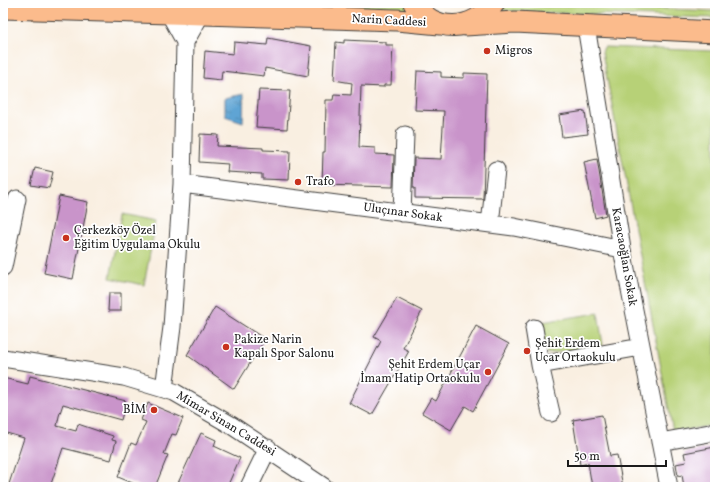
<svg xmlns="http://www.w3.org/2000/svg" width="718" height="490" viewBox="0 0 718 490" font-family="Vollkorn,serif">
<defs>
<pattern id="water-ripples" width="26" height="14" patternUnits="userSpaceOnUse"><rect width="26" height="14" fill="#5ea4d4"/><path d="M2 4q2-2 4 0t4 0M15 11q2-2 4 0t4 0" fill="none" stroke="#4d85ab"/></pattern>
</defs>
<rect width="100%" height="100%" fill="#fff"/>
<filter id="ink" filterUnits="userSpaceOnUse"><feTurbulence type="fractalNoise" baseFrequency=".025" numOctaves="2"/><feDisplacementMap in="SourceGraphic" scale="8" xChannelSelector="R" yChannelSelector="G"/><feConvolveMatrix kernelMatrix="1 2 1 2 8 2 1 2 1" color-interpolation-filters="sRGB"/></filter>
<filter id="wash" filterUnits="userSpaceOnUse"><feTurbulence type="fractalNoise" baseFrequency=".012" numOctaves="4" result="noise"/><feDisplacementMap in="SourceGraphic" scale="16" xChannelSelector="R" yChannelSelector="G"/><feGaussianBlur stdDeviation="0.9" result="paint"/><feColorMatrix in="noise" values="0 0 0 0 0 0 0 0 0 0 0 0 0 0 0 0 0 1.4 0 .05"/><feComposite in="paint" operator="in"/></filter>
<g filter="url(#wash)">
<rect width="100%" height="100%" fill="#f9efe1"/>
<!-- grass -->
<path fill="#b7d177" stroke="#6a764a" d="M360 3H407L409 10 397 12 296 8 327 7Z
M499 3H607L626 7 715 11V18L500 11Z
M604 47 715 51V425L673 432 602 52Z
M122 214 156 221 144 285 110 278Z
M598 313 603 345 547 354 542 322Z"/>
<!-- water -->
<path fill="url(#water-ripples)" stroke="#3d6078" d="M244 94 243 122 225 116V98Z"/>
<g id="blocks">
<!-- building -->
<path fill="#c994ca" d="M268 38 311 46 308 76 265 68 264 76 222 71 221 80 203 78 205 51 233 54 234 42 267 45Z
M344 40 386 42V45H393L391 85H384V87L361 86 359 147 375 148V154L394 155 393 187 322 185 323 152H325L326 100H333L334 94 351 95 352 83 334 80 336 42 344 43Z
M417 71 441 72V77L464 78V73L487 74 483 199 415 198V188H413L414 158 441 159 444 111 415 110Z
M259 90 290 91 287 129 256 127Z
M585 111 588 134 562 137 559 115Z
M200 134 218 135 217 146 263 148V150L290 151 289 180 262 179V174L227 172 228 164 199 162Z
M597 159 606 215 595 218 584 162Z
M35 168 53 172 49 188 31 185Z
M59 196 88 202 73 279 44 273Z
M109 293H121V311H108Z
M397 298 422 311 403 348 409 351 372 415 349 403 381 341 374 337Z
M215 307 265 339 234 389 187 355Z
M476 326 509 344 473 411 465 406 451 430 422 413 431 398 436 401Z
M30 376 126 401 121 420 63 404 59 416 57 426 76 431 78 424 113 436 112 440 116 441 111 460 63 448 50 487H8L24 438 3 432V378L28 384Z
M148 403 183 418 176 435 172 434 164 454 168 455 155 487H142L118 477 131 443 136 445 146 422 141 420Z
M602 415 610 456 617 455 623 487H592L588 463 580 465 573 420Z
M201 433 216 440 214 446 240 458 227 487H187L178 483Z
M715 447V487H684L682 475 678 476 676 464 686 462 684 453Z"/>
</g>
</g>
<g filter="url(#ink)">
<use href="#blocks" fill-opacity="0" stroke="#3d3c3a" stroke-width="1"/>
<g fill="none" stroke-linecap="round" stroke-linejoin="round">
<defs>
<path id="minor" d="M169 13 185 42
M586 26 622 249 669 487
M182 184 514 227 622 249
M402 213 405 135
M490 224 496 170
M3 267 17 199
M534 328 540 365 551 413
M3 358 124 377 174 392 231 425 324 487
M540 365 641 347
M164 389 172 327 182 184 185 42 201 14
M660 442 715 432
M249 487 268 448"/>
<path id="major" d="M414 3C433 34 474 32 494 3
M3 8 397 20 440 24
M465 25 515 22 715 32"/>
</defs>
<!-- minor casing -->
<use href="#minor" stroke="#3d3c3a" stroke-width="19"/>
<!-- major casing -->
<use href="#major" stroke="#3d3c3a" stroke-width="23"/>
<!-- minor -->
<use href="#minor" stroke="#fff" stroke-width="17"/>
<!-- major -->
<use href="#major" stroke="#fbbb8c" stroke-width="21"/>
</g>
</g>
<!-- markers -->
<g fill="#c8321e" stroke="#fff" stroke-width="1.5">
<circle cx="487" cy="51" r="4"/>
<circle cx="298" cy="182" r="4"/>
<circle cx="66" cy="238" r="4"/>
<circle cx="226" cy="347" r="4"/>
<circle cx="527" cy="351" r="4"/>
<circle cx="488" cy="372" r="4"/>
<circle cx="154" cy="410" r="4"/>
</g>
<g text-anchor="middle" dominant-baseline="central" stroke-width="3.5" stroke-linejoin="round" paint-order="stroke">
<!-- street labels -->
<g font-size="12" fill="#1c1c1c" stroke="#fff">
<text transform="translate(389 21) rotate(3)">Narin Caddesi</text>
<text transform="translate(403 213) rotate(8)">Uluçınar Sokak</text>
<text transform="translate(624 257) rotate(80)">Karacaoğlan Sokak</text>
<text transform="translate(226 424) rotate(31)">Mimar Sinan Caddesi</text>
</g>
<!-- poi labels -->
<g font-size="12" fill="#1c1c1c" stroke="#fff" text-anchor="start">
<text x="495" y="51">Migros</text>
<text x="306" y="182">Trafo</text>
<text x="74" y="231">Çerkezköy Özel<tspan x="74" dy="14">Eğitim Uygulama Okulu</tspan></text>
<text x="234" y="340">Pakize Narin<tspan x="234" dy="14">Kapalı Spor Salonu</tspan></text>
<text x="535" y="344">Şehit Erdem<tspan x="535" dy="14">Uçar Ortaokulu</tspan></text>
<text x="480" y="365" text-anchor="end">Şehit Erdem Uçar<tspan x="480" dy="14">İmam Hatip Ortaokulu</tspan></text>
<text x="146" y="410" text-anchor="end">BİM</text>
</g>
</g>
<!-- margin -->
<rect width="718" height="490" fill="none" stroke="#fff" stroke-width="16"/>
<!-- scale -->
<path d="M568 460v6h98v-6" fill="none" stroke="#1c1c1c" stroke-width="2"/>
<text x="574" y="460" font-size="12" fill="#1c1c1c" stroke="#ffffff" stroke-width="3" paint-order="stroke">50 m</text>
</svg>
